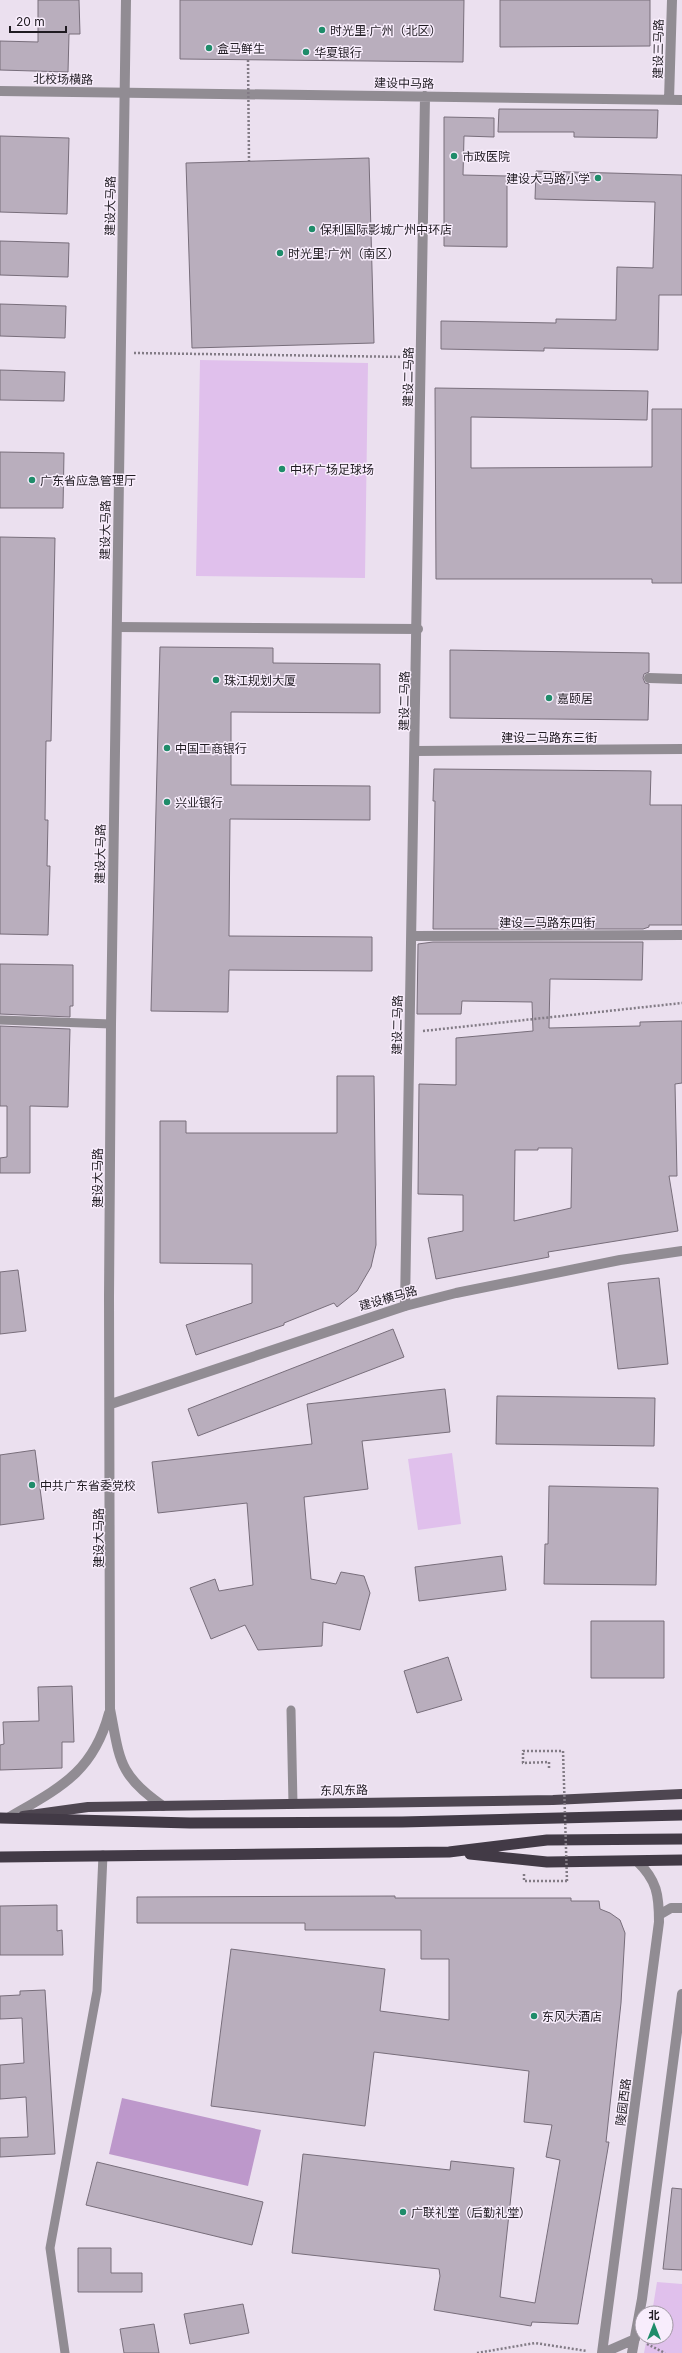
<svg xmlns="http://www.w3.org/2000/svg" width="682" height="2353" viewBox="0 0 682 2353" font-family="Inter,'Noto Sans SC',sans-serif">
<rect width="100%" height="100%" fill="#ebe0ef"/>
<!-- green -->
<path fill="#e0c0ec" d="M200 360 368 363 365 578 196 576Z
M452 1453 461 1524 418 1530 408 1459Z
M657 2282 682 2284V2353H644L647 2337H666V2313H652Z"/>
<!-- water -->
<path fill="#bd98cb" d="M122 2098 261 2130 248 2186 109 2154Z"/>
<!-- building -->
<path fill="#b9aebd" stroke="#786e7b" fill-rule="evenodd" d="M38 0H79L80 34H69L68 72 0 70V41L38 42Z
M180 0H464L463 62 180 59Z
M500 0H650V46L500 47Z
M499 109 658 110 657 138 574 137V132H498Z
M444 117 494 118V137L464 136 463 175 507 176V247L444 246Z
M0 136 69 138 67 214 0 212Z
M369 158 374 343 192 348 186 163Z
M536 171 682 175V295H659L658 350 544 348V351L441 349V321L556 323V319L616 320 617 267 653 268 655 202 535 199Z
M0 241 69 243 68 277 0 275Z
M0 304 66 306 65 338 0 336Z
M0 370 65 372 64 401 0 400Z
M435 388 648 391 647 420 471 417V468L652 467V409H682V583H652V579H436Z
M0 452 64 453 63 508H0Z
M0 537 55 538 51 741H46L45 820H48L47 866H50L48 935 0 934Z
M160 647 273 648V663L380 664V713L231 712V785L370 786V820L230 819 229 936 372 937V971L229 970 228 1012 151 1011Z
M450 650 649 653V672L644 674 643 678 645 683 649 684 648 720 450 718Z
M434 769 651 771 650 805H682V925H649V927L643 929H433L435 801H433Z
M433 942H643L642 980 550 979 549 1028 640 1026V1022L682 1021V1083L675 1084 677 1176H669L678 1231 548 1252 549 1257 436 1279 428 1238 463 1231V1195L418 1194 419 1084 456 1085V1038L533 1031 532 1002 462 1001 461 1014H417L418 944ZM538 1148H572L571 1208 514 1221 515 1150H538Z
M0 964 73 965V1006H70V1017L0 1014Z
M0 1026 70 1029 68 1107 30 1106V1173H0V1158L7 1157V1106H0Z
M337 1076H374L376 1245 371 1267 357 1291 337 1307 334 1303 284 1323V1325L196 1355 186 1325 252 1303V1264L160 1263V1121H186V1133H337Z
M18 1270 26 1331 0 1334V1272Z
M659 1278 668 1364 618 1369 608 1283Z
M393 1329 404 1357 198 1436 188 1409Z
M445 1389 450 1432 362 1441 368 1489 304 1497 311 1579 336 1584 341 1572 364 1576 370 1593 360 1630 323 1622 322 1646 258 1650 245 1625 211 1639 190 1588 215 1579 219 1591 253 1585 247 1503 158 1513 152 1462 312 1444 307 1404Z
M497 1396 655 1398 654 1446 496 1444Z
M35 1450 44 1519 0 1525V1455Z
M549 1486 658 1488 656 1585 544 1584 545 1544H548Z
M502 1556 506 1590 419 1601 415 1567Z
M591 1621H664V1678H591Z
M448 1657 462 1700 417 1713 404 1671Z
M72 1686 74 1742H62V1768L0 1770V1745L4 1744 3 1722 39 1721 38 1687Z
M395 1896V1898H571V1901H599L600 1909 610 1913 620 1920 625 1933 621 2003 606 2142H609L578 2324 532 2322 531 2326 434 2310 440 2276 439 2269 292 2253 303 2154 450 2170 451 2161 514 2168 500 2297 535 2303 560 2160 546 2157 552 2125 524 2122 529 2071 374 2052 365 2126 211 2106 231 1949 385 1969 380 2011 449 2020V1959H421V1930H305V1923H137V1897Z
M57 1905V1931L62 1930 63 1955H0V1906Z
M45 1990 55 2154 0 2157V2138L28 2137 26 2097 0 2099V2065L24 2063 22 2018 0 2019V1996L20 1995V1991Z
M97 2162 263 2202 252 2245 86 2205Z
M672 2188 682 2189V2270L663 2269Z
M78 2248H111V2273H142V2292H78Z
M243 2304 249 2333 190 2344 184 2314Z
M154 2324 159 2353H124L120 2329Z"/>
<g fill="none" stroke-linecap="round" stroke-linejoin="round">
<!-- path -->
<path stroke="#827b85" stroke-width="2.5" stroke-dasharray="2 2" stroke-linecap="butt" d="M134 353 407 357
M423 1031 682 1003
M549 1768V1762L523 1763V1751H563
M524 1874V1881H567
M647 2344 665 2353
M477 2353 535 2343 587 2351"/>
<!-- service -->
<path stroke="#918c93" stroke-width="9" d="M0 1020 111 1024
M291 1710 293 1804
M65 2353 50 2248 97 1991 103 1855"/>
<!-- minor -->
<path stroke="#918c93" stroke-width="10" d="M0 91 682 100
M669 100 672 0
M117 627 418 629
M649 678 682 679
M416 751 682 749
M412 936 682 935
M405 1306 425 96"/>
<!-- tertiary -->
<path stroke="#918c93" stroke-width="10" d="M126 0 111 1024 109 1297 110 1709C120 1760 118 1775 163 1806
M111 1404 405 1306 456 1293 620 1260 682 1251
M8 1818C59 1788 93 1773 109 1713
M659 1915 671 1908H682
M602 2353 659 1922C659 1895 657 1880 637 1861
M603 2353 635 2339
M632 2353 642 2299 682 1994"/>
<!-- primary -->
<path stroke="#4e4651" stroke-width="10" d="M23 1816 88 1807 553 1800 682 1794"/>
<!-- trunk -->
<path stroke="#423a46" stroke-width="11" d="M0 1818 190 1823 402 1822 682 1815
M470 1854 547 1862 682 1860
M0 1857 449 1852 547 1840 682 1839"/>
<!-- path-bridge -->
<path stroke="#827b85" stroke-width="2.5" stroke-dasharray="2 2" stroke-linecap="butt" d="M248 60 249 161
M563 1751 567 1881"/>
</g>
<!-- markers -->
<g fill="#1f8c6a" stroke="#f8edfc" stroke-width="1.5">
<circle cx="322" cy="30" r="4"/>
<circle cx="209" cy="48" r="4"/>
<circle cx="306" cy="52" r="4"/>
<circle cx="454" cy="156" r="4"/>
<circle cx="598" cy="178" r="4"/>
<circle cx="312" cy="229" r="4"/>
<circle cx="280" cy="253" r="4"/>
<circle cx="282" cy="469" r="4"/>
<circle cx="32" cy="480" r="4"/>
<circle cx="216" cy="680" r="4"/>
<circle cx="549" cy="698" r="4"/>
<circle cx="167" cy="748" r="4"/>
<circle cx="167" cy="802" r="4"/>
<circle cx="32" cy="1485" r="4"/>
<circle cx="534" cy="2016" r="4"/>
<circle cx="403" cy="2212" r="4"/>
</g>
<g text-anchor="middle" dominant-baseline="central" stroke-width="3" stroke-linejoin="round" paint-order="stroke">
<!-- poi labels -->
<g font-size="12" fill="#1f1b21" stroke="#f8edfc" text-anchor="start">
<text x="330" y="30">时光里·广州（北区）</text>
<text x="217" y="48">盒马鲜生</text>
<text x="314" y="52">华夏银行</text>
<text x="462" y="156">市政医院</text>
<text x="590" y="178" text-anchor="end">建设大马路小学</text>
<text x="320" y="229">保利国际影城广州中环店</text>
<text x="288" y="253">时光里·广州（南区）</text>
<text x="290" y="469">中环广场足球场</text>
<text x="40" y="480">广东省应急管理厅</text>
<text x="224" y="680">珠江规划大厦</text>
<text x="557" y="698">嘉颐居</text>
<text x="175" y="748">中国工商银行</text>
<text x="175" y="802">兴业银行</text>
<text x="40" y="1485">中共广东省委党校</text>
<text x="542" y="2016">东风大酒店</text>
<text x="411" y="2212">广联礼堂（后勤礼堂）</text>
</g>
<!-- street labels -->
<g font-size="12" fill="#1f1b21" stroke="#f8edfc">
<text transform="translate(658 49) rotate(-89)">建设三马路</text>
<text transform="translate(63 79) rotate(1)">北校场横路</text>
<text transform="translate(404 83) rotate(1)">建设中马路</text>
<text transform="translate(110 206) rotate(-89)">建设大马路</text>
<text transform="translate(408 377) rotate(-89)">建设二马路</text>
<text transform="translate(105 530) rotate(-89)">建设大马路</text>
<text transform="translate(404 701) rotate(-89)">建设二马路</text>
<text x="549" y="737">建设二马路东三街</text>
<text transform="translate(100 854) rotate(-89)">建设大马路</text>
<text x="547" y="922">建设二马路东四街</text>
<text transform="translate(397 1025) rotate(-89)">建设二马路</text>
<text transform="translate(97 1178) rotate(-90)">建设大马路</text>
<text transform="translate(388 1298) rotate(-16)">建设横马路</text>
<text transform="translate(98 1538) rotate(-90)">建设大马路</text>
<text transform="translate(344 1790) rotate(-1)">东风东路</text>
<text transform="translate(623 2102) rotate(-83)">陵园西路</text>
</g>
</g>
<!-- north arrow -->
<g transform="translate(654 2325)"><circle r="19" fill="#f8edfc" stroke="#a199a4"/>
<path d="M0-3L7 15L0 10L-7 15Z" fill="#1f8c6a"/>
<text y="-6" font-size="11" font-weight="bold" text-anchor="middle" fill="#1f1b21">北</text>
</g>
<!-- scale -->
<path d="M10 26v6h56v-6" fill="none" stroke="#1f1b21" stroke-width="2"/>
<text x="16" y="26" font-size="12" fill="#1f1b21" stroke="#f8edfc" stroke-width="3" paint-order="stroke">20 m</text>
</svg>
